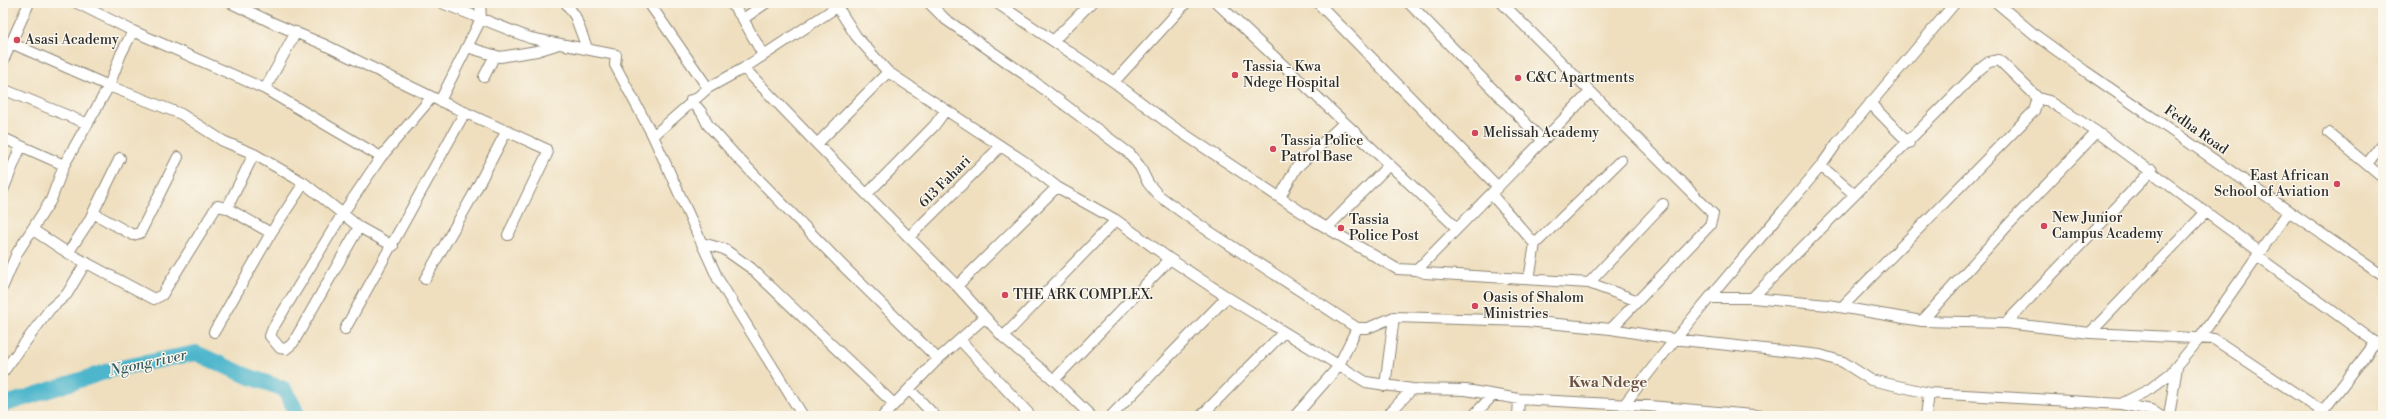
<svg xmlns="http://www.w3.org/2000/svg" width="2386" height="419" viewBox="0 0 2386 419" font-family="'Libre Bodoni',serif">
<rect width="100%" height="100%" fill="#fbf7ec"/>
<filter id="ink" filterUnits="userSpaceOnUse"><feTurbulence type="fractalNoise" baseFrequency=".025" numOctaves="2"/><feDisplacementMap in="SourceGraphic" scale="8" xChannelSelector="R" yChannelSelector="G"/><feConvolveMatrix kernelMatrix="1 2 1 2 8 2 1 2 1" color-interpolation-filters="sRGB"/></filter>
<filter id="wash" filterUnits="userSpaceOnUse"><feTurbulence type="fractalNoise" baseFrequency=".012" numOctaves="4" result="noise"/><feDisplacementMap in="SourceGraphic" scale="16" xChannelSelector="R" yChannelSelector="G"/><feGaussianBlur stdDeviation="0.9" result="paint"/><feColorMatrix in="noise" values="0 0 0 0 0 0 0 0 0 0 0 0 0 0 0 0 0 1.4 0 .05"/><feComposite in="paint" operator="in"/></filter>
<g filter="url(#wash)">
<rect width="100%" height="100%" fill="#efdfbf"/>
<g fill="none" stroke-linecap="round" stroke-linejoin="round">
<!-- river -->
<path stroke="#4eb6cc" stroke-width="16" d="M3 405 114 369 196 353 245 375 284 389 299 416"/>
</g>
</g>
<g filter="url(#ink)">
<g fill="none" stroke-linecap="round" stroke-linejoin="round">
<defs>
<path id="minor" d="M77 3 133 31 265 89 381 157
M231 3 273 23 323 44 440 101 546 149 547 154 508 235
M442 3 530 38 616 55 615 65 653 136 718 279 803 416
M566 3 575 16 587 48
M649 3 708 88
M731 3 743 19 763 55
M835 3 856 36 888 72 1025 162 1057 187 1116 220 1170 259 1227 297 1366 382 1412 389 1466 390 1519 399 1649 406 1764 416
M929 3 945 19 1024 74 1130 154 1140 167 1148 183 1158 195 1201 226 1357 328H1368L1394 317 1526 321 1611 329 1673 339 1820 355 1843 362 1871 380 1929 393 2121 404 2151 410 2160 416
M997 3 1114 82 1172 126 1315 221 1397 269 1417 270 1425 273 1589 283 1638 301
M1217 3 1457 228
M1318 3 1498 187
M1409 3 1543 141
M1502 3 1713 214 1710 225 1611 329
M1997 3 2034 34 2085 71 2383 276
M743 19 766 3
M1053 41 1091 3
M11 43 109 86 181 114 223 141 254 154 304 183
M467 47 500 57 537 51 556 45
M3 61 29 3
M744 68 817 144
M888 72 817 144 957 286 1003 337 1054 380 1091 416
M484 77 494 57
M1114 82 1186 3
M265 89 296 32
M3 92 5 90 88 124
M2038 98 2049 101 2097 132
M691 100 702 113 708 125 735 155 841 264 938 359
M440 101 481 19 480 3
M1870 103 1909 143
M2329 133 2383 178
M653 136 708 88 744 68 843 3
M3 138 64 165
M2367 164 2383 143
M1821 166 1854 194
M3 190 21 146
M867 194 934 126 945 111
M1491 194 1535 244 1529 279
M1280 197 1296 168 1344 123
M227 208 254 154
M93 213 133 235 140 233 178 157
M359 227 293 343 286 349 280 348 270 336 273 328 343 213 381 157 432 97
M1327 228 1389 165
M33 230 68 253 154 299 162 295 217 206 227 208 271 233
M909 237 1000 147
M702 243 724 249 751 268 893 403
M1535 244 1621 160
M68 253 89 221 120 158
M2257 256 2383 348
M1417 270 1590 92
M425 279 472 197 507 130
M1589 283 1663 204
M3 286 17 253 51 200 64 165 109 86 121 54 133 31
M957 286 1057 187
M1711 298H1752L1828 305 1922 321 2006 323 2090 333 2214 339 2322 411
M1752 298 1980 69 1989 62 1999 60 2038 98 2034 111 1842 307
M1922 321 2009 224 2097 132 2260 252
M2006 323 2152 170
M345 329 465 112
M214 332 271 233 304 183 359 227 393 246
M2090 333 2206 212
M1003 337 1116 220
M960 340 1031 416
M3 372 50 309 67 294 86 262
M1054 380 1170 259
M1385 386 1394 317
M909 389 935 416
M2121 404 2150 389 2171 373 2199 339 2288 212
M1624 405C1686 322 1755 245 1821 166L1837 143 1955 3
M883 416 938 359 985 317
M1111 416 1227 297
M1201 416 1284 332
M1295 416 1338 367 1357 328
M1387 416 1412 389
M1473 416 1493 395
M1518 416 1519 399
M1926 416 1929 393
M2169 416 2177 367
M2319 416 2376 342"/>
</defs>
<!-- minor casing -->
<use href="#minor" stroke="#8d8575" stroke-width="12"/>
<!-- minor -->
<use href="#minor" stroke="#fff" stroke-width="10"/>
</g>
</g>
<!-- markers -->
<g fill="#d1495b" stroke="#fbf7ec" stroke-width="1.5">
<circle cx="17" cy="40" r="4"/>
<circle cx="1235" cy="75" r="4"/>
<circle cx="1518" cy="78" r="4"/>
<circle cx="1475" cy="133" r="4"/>
<circle cx="1273" cy="149" r="4"/>
<circle cx="2337" cy="184" r="4"/>
<circle cx="2044" cy="226" r="4"/>
<circle cx="1341" cy="228" r="4"/>
<circle cx="1005" cy="295" r="4"/>
<circle cx="1475" cy="306" r="4"/>
</g>
<g text-anchor="middle" dominant-baseline="central" stroke-width="3" stroke-linejoin="round" paint-order="stroke">
<!-- poi labels -->
<g font-size="14" fill="#2b2b2b" stroke="#fbf7ec" text-anchor="start">
<text x="25" y="40">Asasi Academy</text>
<text x="1243" y="67">Tassia - Kwa<tspan x="1243" dy="16">Ndege Hospital</tspan></text>
<text x="1526" y="78">C&amp;C Apartments</text>
<text x="1483" y="133">Melissah Academy</text>
<text x="1281" y="141">Tassia Police<tspan x="1281" dy="16">Patrol Base</tspan></text>
<text x="2329" y="176" text-anchor="end">East African<tspan x="2329" dy="16">School of Aviation</tspan></text>
<text x="2052" y="218">New Junior<tspan x="2052" dy="16">Campus Academy</tspan></text>
<text x="1349" y="220">Tassia<tspan x="1349" dy="16">Police Post</tspan></text>
<text x="1013" y="295">THE ARK COMPLEX.</text>
<text x="1483" y="298">Oasis of Shalom<tspan x="1483" dy="16">Ministries</tspan></text>
</g>
<!-- street labels -->
<g font-size="14" fill="#2b2b2b" stroke="#fbf7ec">
<text transform="translate(2196 130) rotate(35)">Fedha Road</text>
<text transform="translate(945 182) rotate(-45)">613 Fahari</text>
</g>
<!-- water labels -->
<g font-size="15" font-style="italic" fill="#375c63" stroke="#fbf7ec">
<text transform="translate(148 363) rotate(-12)">Ngong river</text>
</g>
<!-- neighbourhood labels -->
<g font-size="15" font-weight="bold" fill="#6a5042" stroke="#fbf7ec">
<text x="1608" y="382">Kwa Ndege</text>
</g>
</g>
<!-- margin -->
<rect width="2386" height="419" fill="none" stroke="#fbf7ec" stroke-width="16"/>
</svg>
